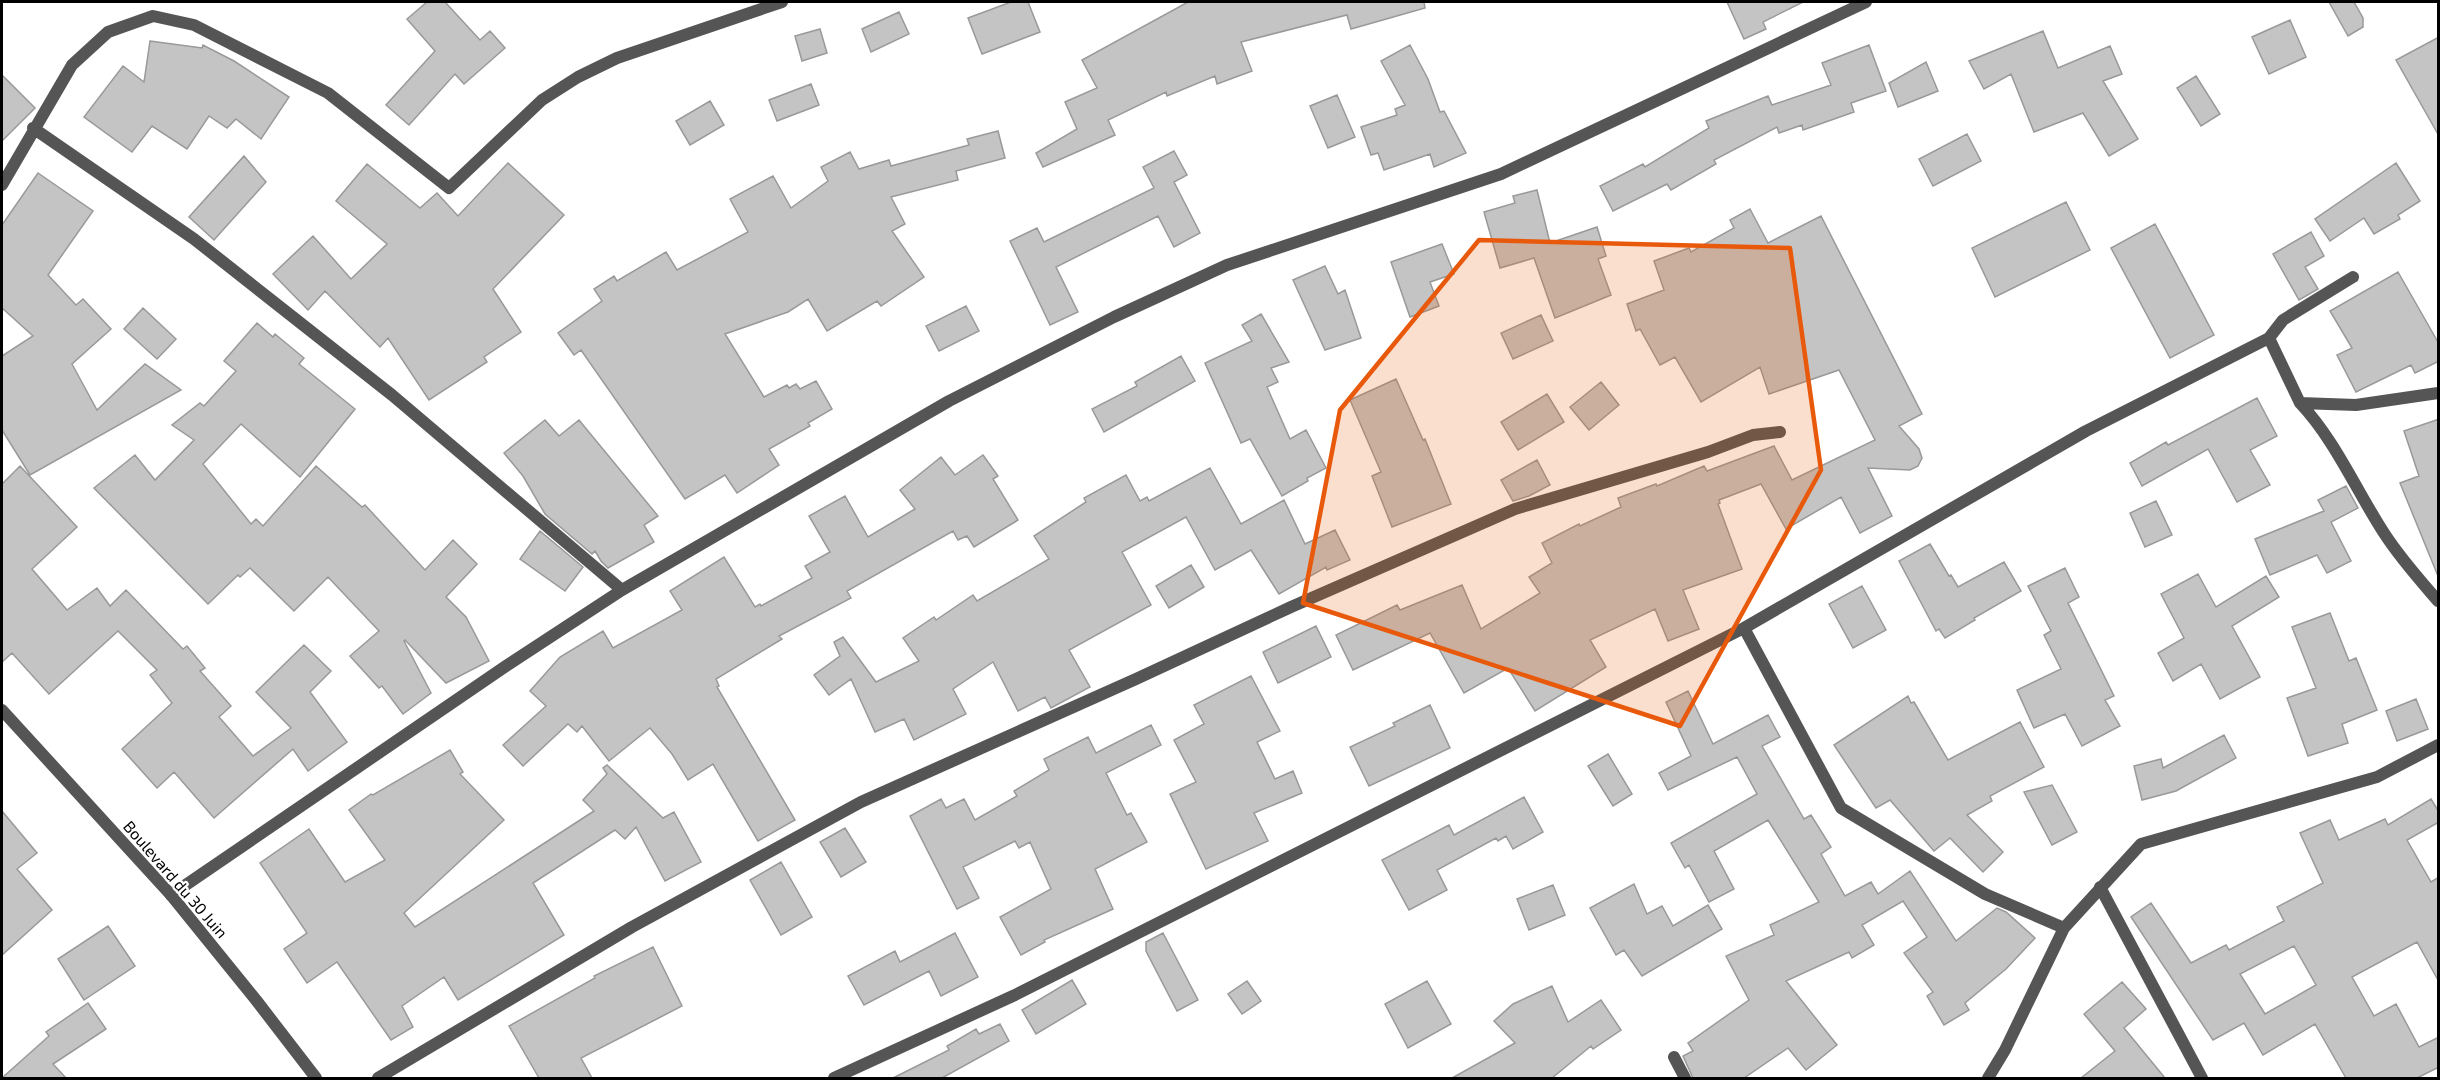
<svg xmlns="http://www.w3.org/2000/svg" width="2440" height="1080" viewBox="0 0 2440 1080" font-family="'Exo 2',sans-serif">
<rect width="100%" height="100%" fill="#fff"/>
<!-- building -->
<path fill="#c4c4c4" stroke="#999" stroke-width="1.5" fill-rule="evenodd" d="M427 2H445L480 40 490 31 505 48 464 84 455 74 409 125 386 105 435 51 407 19Z
M1011 2H1028L1040 32 982 54 968 18Z
M1188 2H1424L1425 8 1351 29 1347 15 1241 42 1252 71 1217 84 1215 76 1167 96 1166 92 1108 120 1115 135 1043 167 1036 153 1077 129 1065 102 1097 88 1082 60Z
M1727 2H1803L1763 22 1766 29 1744 39Z
M2329 2H2354L2363 18V27L2348 36Z
M899 12 909 34 871 52 862 29Z
M2290 20 2306 57 2269 74 2252 37Z
M820 29 827 53 802 61 795 36Z
M2043 31 2058 68 2110 46 2122 74 2103 81 2138 139 2109 156 2083 113 2034 132 2011 74 1984 89 1969 61Z
M2439 37V136L2396 60Z
M150 41 202 48 203 45 234 61 289 97 261 139 236 119 227 128 209 116 187 149 152 126 132 152 84 117 123 66 144 82Z
M1410 45 1428 79 1440 112 1444 111 1466 153 1434 167 1430 154 1384 170 1378 153 1371 155 1361 127 1397 115 1395 109 1405 105 1381 61Z
M1869 45 1886 91 1851 103 1854 112 1803 130 1802 125 1779 133 1777 127 1714 160 1716 164 1671 190 1667 184 1613 211 1600 186 1643 164 1645 167 1709 128 1706 121 1768 96 1772 105 1831 85 1822 63Z
M1926 62 1938 91 1898 107 1889 83Z
M2 75 35 108 2 141Z
M2196 76 2220 114 2201 126 2177 88Z
M811 84 819 105 777 121 769 100Z
M1337 95 1355 137 1328 148 1310 106Z
M710 101 724 125 690 145 676 121Z
M998 131 1005 158 956 171 958 180 891 197 905 224 892 231 924 277 881 306 877 301 827 331 808 299 788 312 725 334 764 397 787 385 789 388 796 384 800 389 816 381 832 409 808 423 810 426 769 449 779 465 737 493 725 475 685 499 581 350 574 355 558 333 602 301 594 289 614 276 617 281 666 252 677 270 748 232 730 199 773 176 791 208 828 181 821 167 850 152 859 169 889 160 891 166 969 145 967 139Z
M1967 134 1981 161 1933 186 1919 159Z
M1174 151 1187 175 1174 182 1200 233 1174 247 1158 216 1056 267 1078 312 1050 325 1010 241 1037 228 1044 242 1154 188 1143 167Z
M244 156 266 182 214 240 189 217Z
M508 163 564 215 493 289 521 332 484 357 487 362 429 400 388 338 380 347 325 291 308 310 273 274 313 236 351 279 387 244 336 201 367 164 420 208 437 193 458 216Z
M2396 163 2420 201 2398 215 2400 219 2374 234 2364 218 2330 241 2315 219Z
M38 173 93 211 48 275 76 305 83 299 111 329 72 364 97 410 145 364 181 390 30 475 2 430V356L33 336 2 308V225Z
M1537 190 1550 243 1597 227 1606 256 1598 259 1611 295 1555 318 1534 258 1500 268 1484 212 1515 203 1513 196Z
M2066 202 2090 250 1995 297 1972 248Z
M1750 209 1768 243 1821 216 1922 414 1899 426 1919 449 1922 458 1918 466 1910 470 1868 468 1892 516 1860 533 1841 497 1786 529 1761 484 1719 500 1720 503 1718 504 1742 569 1683 590 1699 629 1668 641 1655 609 1590 640 1606 667 1535 711 1508 668 1464 693 1430 633 1353 670 1336 635 1397 605 1400 610 1462 585 1481 629 1540 593 1529 577 1552 563 1542 543 1579 524 1580 526 1621 507 1618 498 1656 484 1657 486 1704 466 1707 471 1774 446 1792 480 1875 440 1839 370 1769 394 1760 367 1701 402 1675 357 1660 365 1640 329 1636 331 1627 304 1664 290 1654 261 1689 248 1691 252 1734 228 1730 220Z
M2155 224 2214 335 2170 358 2111 248Z
M2311 232 2324 256 2305 267 2318 289 2299 300 2273 254Z
M1442 244 1454 274 1430 282 1439 306 1410 317 1391 262Z
M1325 266 1338 294 1345 290 1361 338 1325 350 1293 280Z
M2398 272 2439 344V361L2415 373 2411 365 2356 392 2337 355 2352 348 2330 311Z
M966 306 979 331 939 351 926 326Z
M143 308 176 339 157 359 124 329Z
M1261 314 1289 362 1271 368 1278 382 1267 387 1290 439 1306 430 1326 468 1307 478 1308 481 1282 496 1250 439 1241 443 1205 363 1252 341 1242 325Z
M1541 315 1553 341 1513 359 1501 333Z
M257 323 273 337 275 334 304 358 299 364 355 409 300 477 241 424 203 464 251 524 256 519 263 526 316 466 362 507 365 505 425 570 453 540 477 564 446 597 466 617 489 661 446 683 405 640 404 641 431 693 403 714 382 686 379 688 350 656 379 631 328 577 294 611 250 568 240 577 238 575 208 604 94 488 135 455 155 480 194 440 172 425 200 403 204 406 236 371 224 361Z
M1181 356 1195 381 1104 432 1092 409 1137 386 1135 382Z
M1396 379 1423 440 1425 439 1451 504 1392 527 1372 476 1381 472 1350 400Z
M1601 382 1619 405 1589 430 1570 407Z
M1547 394 1564 422 1518 450 1501 422Z
M2257 398 2277 436 2250 450 2270 485 2237 502 2208 449 2142 486 2130 463 2166 442 2168 445Z
M2439 419V576H2438L2400 483 2419 476 2404 431Z
M545 420 559 436 579 420 658 516 644 525 654 542 608 568 601 561 595 551 592 554 545 514 523 476 504 453Z
M983 455 998 476 993 479 1018 520 974 547 967 536 958 540 953 531 847 591 851 598 779 636 782 639 716 679 719 686 717 687 795 820 758 841 713 764 688 780 672 754 650 728 609 761 582 726 577 732 568 724 523 766 503 745 546 706 530 691 560 657 603 631 613 648 682 610 670 591 724 557 755 607 760 604 761 606 812 578 805 566 830 552 809 516 845 496 868 537 915 509 900 490 941 457 955 475Z
M1537 460 1550 485 1529 496 1513 501 1501 480Z
M20 466 77 527 32 569 67 610 97 588 110 606 126 590 183 649 187 646 205 668 200 671 231 706 219 717 253 756 291 728 256 692 304 645 331 671 310 692 347 742 308 771 293 749 214 818 174 772 157 788 122 749 172 703 150 675 157 670 118 631 49 694 12 653 2 662V484Z
M1210 468 1241 524 1284 500 1305 544 1335 530 1350 560 1327 570 1326 567 1279 594 1251 550 1215 570 1186 517 1122 552 1151 605 1069 650 1090 687 1051 708 1045 697 1018 711 993 662 953 689 966 714 914 740 904 719 875 732 851 679 829 695 814 675 840 656 834 642 843 637 876 682 919 661 903 638 934 617 936 620 973 595 977 601 1049 559 1034 536 1086 502 1084 498 1126 475 1140 501 1147 497 1149 501Z
M2346 486 2358 508 2331 522 2351 561 2327 573 2317 555 2270 575 2255 539 2324 511 2318 500Z
M2156 501 2172 535 2145 547 2130 513Z
M540 531 583 567 565 591 520 559Z
M1930 544 1949 576 1951 575 1958 587 2004 562 2021 591 1974 618 1975 620 1945 638 1939 629 1936 631 1899 561Z
M1191 565 1204 587 1169 608 1156 586Z
M2065 568 2079 597 2068 603 2114 696 2105 700 2120 726 2082 746 2065 714 2034 728 2017 690 2061 669 2044 635 2051 631 2028 586Z
M2198 574 2216 607 2266 576 2279 597 2232 626 2260 677 2220 699 2201 664 2173 681 2158 653 2184 638 2161 594Z
M1862 586 1886 630 1853 648 1829 604Z
M2330 613 2349 661 2356 658 2377 710 2342 724 2348 743 2308 756 2287 698 2316 688 2292 627Z
M1316 626 1331 657 1278 683 1263 652Z
M1251 676 1280 731 1257 742 1275 779 1293 771 1302 793 1254 813 1268 841 1206 869 1170 794 1196 782 1174 740 1204 724 1194 705Z
M1688 691 1713 744 1768 715 1780 737 1762 746 1804 819 1811 815 1831 847 1821 854 1845 896 1871 882 1878 894 1910 871 1956 941 1997 908 2006 912 2035 938 2006 969 1965 1003 1969 1010 1944 1025 1927 996 1933 992 1904 953 1927 937 1903 901 1862 925 1874 945 1852 958 1849 952 1786 981 1837 1045 1806 1070 1788 1048 1744 1078H1693L1683 1056 1693 1051 1688 1043 1749 1000 1726 956 1774 935 1770 925 1819 902 1768 820 1714 851 1734 889 1709 902 1689 865 1685 868 1671 843 1757 794 1737 757 1668 790 1659 773 1691 756 1666 702Z
M1908 696 1911 703 1914 702 1948 760 2020 722 2044 767 1990 796 1992 801 1967 815 2003 852 1983 872 1950 838 1934 851 1890 800 1876 808 1834 745Z
M2416 699 2428 729 2397 741 2386 711Z
M1430 705 1450 748 1369 786 1350 747 1395 726 1393 723Z
M1151 725 1161 745 1106 773 1127 815 1131 813 1147 842 1095 869 1113 909 1044 940 1045 942 1021 955 1000 917 1051 889 1030 842 1019 848 1015 841 963 867 979 898 957 909 910 816 941 799 946 808 964 799 975 820 1017 796 1014 791 1049 770 1044 759 1088 737 1096 753Z
M2224 735 2236 758 2176 791 2142 800 2134 766 2161 759 2163 768Z
M450 750 463 772 460 774 504 820 404 913 415 927 594 811 583 800 607 774 603 768 607 765 663 818 674 812 701 862 665 881 636 827 625 839 615 830 533 883 564 935 458 1000 444 977 402 1006 413 1027 391 1040 337 962 307 983 284 949 307 933 260 863 309 829 345 882 385 860 349 810 371 794 373 795Z
M1608 754 1632 794 1613 806 1588 766Z
M2052 785 2077 832 2052 845 2024 792Z
M1524 797 1543 832 1513 849 1506 836 1498 841 1496 838 1437 870 1447 890 1409 910 1382 860 1449 825 1454 835Z
M2431 799 2439 812V822L2407 840 2431 882 2439 877V982L2417 942 2352 977 2374 1016 2396 1004 2419 1047 2439 1037V1067L2417 1078H2346L2315 1024 2263 1055 2244 1023 2213 1040 2131 917 2151 903 2191 963 2226 945 2229 950 2284 921 2277 907 2323 883 2300 833 2330 820 2339 840 2385 819 2388 825ZM2294 946 2316 985 2265 1014 2240 974Z
M2 811 37 853 17 869 52 910 2 955Z
M845 828 866 862 841 877 820 842Z
M781 862 812 917 781 935 750 880Z
M1634 884 1647 914 1662 906 1673 926 1708 905 1722 929 1642 976 1624 950 1616 955 1590 908Z
M1553 885 1565 915 1529 930 1517 899Z
M108 926 135 966 84 1000 58 959Z
M955 933 978 977 941 996 929 971 864 1005 848 976 895 951 900 962Z
M1163 933 1198 1000 1177 1011 1146 951V942Z
M653 947 682 1006 581 1058 592 1078H539L509 1026 595 978 594 976Z
M1072 980 1086 1004 1036 1034 1022 1010Z
M1247 981 1261 1001 1242 1014 1228 994Z
M1427 981 1451 1024 1408 1048 1385 1004Z
M2122 982 2146 1009 2124 1028 2165 1078H2081L2115 1051 2084 1014Z
M1552 986 1568 1022 1601 1000 1621 1030 1593 1049 1591 1046 1552 1078H1452L1515 1043 1494 1021 1513 1004Z
M88 1003 106 1029 53 1064 66 1078H2L49 1036 46 1032Z
M1000 1024 1009 1041 942 1078H893L949 1050 947 1046 976 1029 979 1034Z"/>
<g fill="none" stroke-linecap="round" stroke-linejoin="round">
<!-- minor -->
<path stroke="#555" stroke-width="12" d="M33 128 194 239 392 395 622 590
M2 185 72 65 108 32 153 16 194 25 328 93 449 188 542 100 578 77 617 58 782 2
M2269 338 2300 403 2356 405 2438 393
M2300 403C2335 440 2356 490 2384 533 2400 558 2419 579 2438 601
M1744 628 1841 808 1985 894 2064 928
M2100 887 2202 1078
M171 895 506 666 622 590 949 401 1114 317 1227 265 1501 174 1866 2
M1674 1057 1685 1078
M378 1078 632 927 861 802 1136 679 1291 607 1515 509 1708 452 1753 435 1780 432
M834 1078 1015 995 1744 628 2086 431 2269 338 2283 320 2353 277
M1988 1078 2005 1050 2064 928 2141 844 2377 777 2438 745"/>
<!-- tertiary -->
<path stroke="#555" stroke-width="12" d="M2 710 171 895 256 1000 316 1078"/>
</g>
<!-- marked area -->
<path fill="#e8590c" fill-opacity="0.2" stroke="#e8590c" stroke-width="4.5" stroke-linejoin="round" d="M1479 240 1790 248 1821 470 1680 726 1303 603 1340 410Z"/>
<g text-anchor="middle" dominant-baseline="central" stroke-width="4.5" stroke-linejoin="round" paint-order="stroke">
<!-- street labels -->
<g font-size="16" fill="#000" stroke="#fff">
<text transform="translate(176 879) rotate(49)">Boulevard du 30 Juin</text>
</g>
</g>
<!-- border -->
<rect width="2440" height="1080" fill="none" stroke="#000000" stroke-width="6"/>
</svg>
